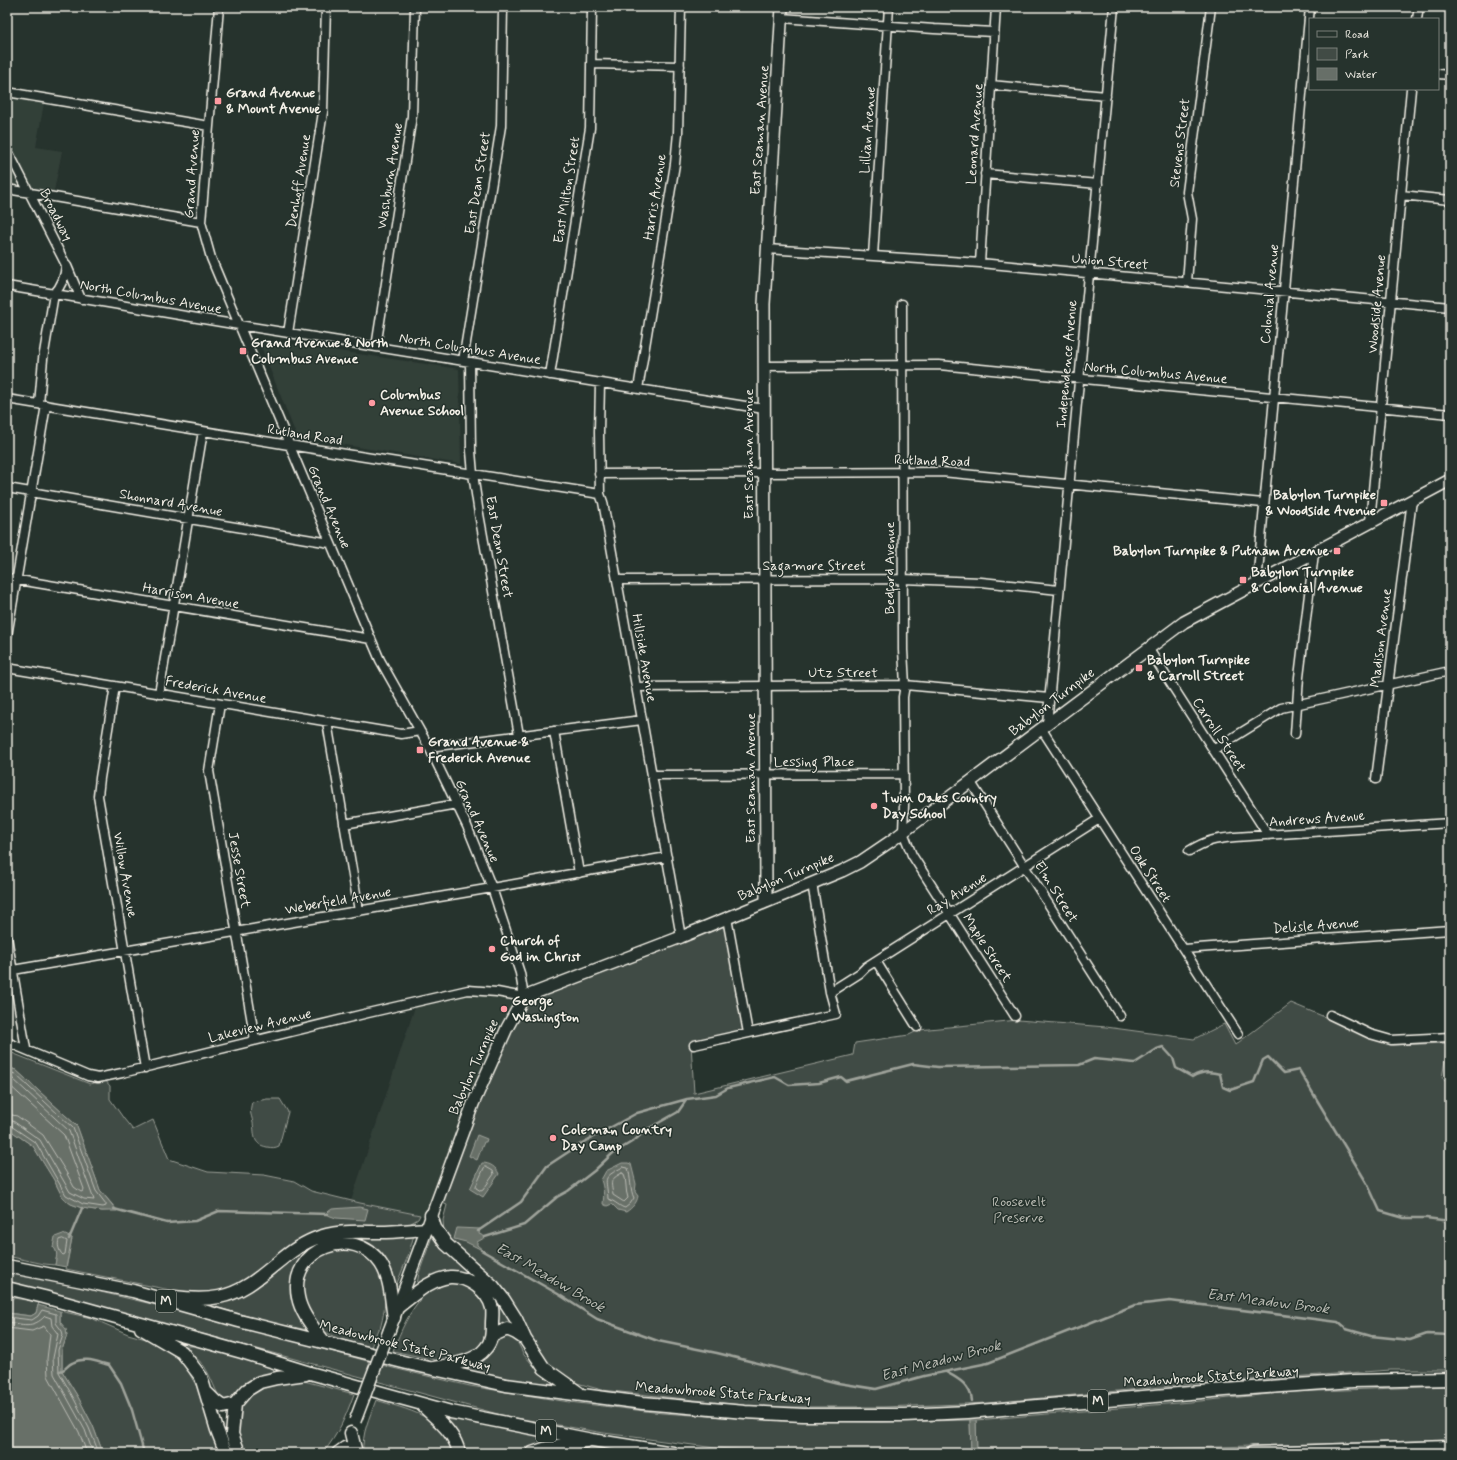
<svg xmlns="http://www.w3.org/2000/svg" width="1457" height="1460" viewBox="0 0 1457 1460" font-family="Mynerve,sans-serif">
<rect width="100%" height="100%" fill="#26332d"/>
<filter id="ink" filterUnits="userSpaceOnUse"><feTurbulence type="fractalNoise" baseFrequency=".025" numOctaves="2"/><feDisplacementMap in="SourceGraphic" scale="8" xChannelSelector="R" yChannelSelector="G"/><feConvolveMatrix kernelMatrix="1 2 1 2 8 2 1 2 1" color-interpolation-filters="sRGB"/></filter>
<g filter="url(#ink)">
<!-- built -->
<path fill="#333f39" d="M7 91 45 98 36 147 62 151 53 196 7 188Z
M265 340 459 369 461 464 297 437 260 344Z
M468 991 523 997 429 1217 351 1201 416 1004Z"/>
<!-- green -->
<path fill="#414b45" stroke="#9a9e96" d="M726 920 746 1031 691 1044 694 1093 853 1055 855 1043 909 1035 919 1030 1018 1020 1106 1027 1194 1039 1224 1024 1235 1045 1291 1003 1392 1045 1448 1043 1442 1078 1450 1083V1370H1391L1193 1384 988 1403 883 1407H759L602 1390 577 1383 552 1368 540 1353 511 1301 453 1246 444 1233 443 1220 447 1205 436 1200 523 997Z
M7 1051 90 1084 105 1080 110 1086V1099L124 1119 133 1130 153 1120 169 1159 208 1172 264 1175 294 1181 311 1191 360 1203 420 1215 418 1219 406 1226 322 1230 242 1285 214 1293 180 1292 66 1269 72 1238 56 1250 57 1255 55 1265 44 1264 7 1256V1128L33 1146 54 1180 63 1198 71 1204 82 1208 102 1211 117 1210 100 1190 77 1126 16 1070 7 1067Z
M267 1099H280L288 1112 279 1146C275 1148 272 1148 267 1147 252 1144 255 1135 253 1123 251 1112 249 1114 252 1102Z
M433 1234 493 1291 515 1327 498 1330C502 1303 488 1295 471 1277L417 1284 419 1273Z
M414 1235 408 1256 393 1293 383 1257 372 1247 337 1239 296 1275 313 1331 272 1323 198 1302 230 1300 288 1258 333 1237Z
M350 1247C355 1249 363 1250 367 1254 390 1272 387 1304 380 1329H378L371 1347C356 1343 335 1340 323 1330 312 1321 303 1307 301 1294 299 1277 313 1255 328 1249 334 1247 343 1248 350 1247Z
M7 1272 71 1285 190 1313 393 1368 470 1386 569 1402 662 1413 785 1421 883 1422 970 1420 971 1453H799L715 1448 604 1433 505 1416 7 1281Z
M454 1281 471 1286 484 1297 490 1313 489 1333 481 1347 463 1359 440 1361 393 1351C401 1330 409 1311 425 1294L424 1291 441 1283Z
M7 1297 39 1302 36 1313 31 1316 7 1313Z
M60 1311 91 1318 128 1334 153 1341 180 1360 188 1371 201 1394 222 1453H103L93 1426 78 1397 62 1371V1350L67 1335 60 1322Z
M506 1333 515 1337 524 1355 534 1366 562 1384 526 1382 498 1378 452 1368Z
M179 1346H197L293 1373 223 1402C215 1392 212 1378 204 1366 198 1358 187 1352 179 1346Z
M275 1381H304L354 1394C345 1418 339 1433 323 1453H245C229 1431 234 1406 254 1389 259 1385 269 1383 275 1381Z
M1450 1386V1440L1119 1450 977 1453 976 1420 1190 1402 1290 1392Z
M376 1400C405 1409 448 1417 454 1453H363C362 1432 369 1419 376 1400Z
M444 1419 472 1422 567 1442 529 1450 523 1453H463Z"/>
<!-- water -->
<path fill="#676f68" stroke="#9fa39b" d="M7 1067 16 1070 77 1126 100 1190 117 1211H102L82 1208 71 1204 63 1198 54 1180 33 1146 7 1128Z
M477 1135 487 1139 486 1142H484L477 1160 469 1156Z
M482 1163C490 1163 496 1167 499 1174L483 1197 470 1189Z
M622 1163H628L631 1164 636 1184 635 1192 638 1196C637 1203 632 1208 626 1212L618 1210 612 1204 607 1206 603 1204C604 1195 604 1188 601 1180L606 1171Z
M360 1207 368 1209 365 1220 336 1218 325 1214 332 1209Z
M457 1228 480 1229 479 1234 486 1237 477 1242V1245L484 1251 466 1242 454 1239Z
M63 1234 72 1238 66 1267 55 1265C56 1258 59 1252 53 1247L55 1237Z
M38 1305 60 1311V1322L66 1329 67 1335 62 1350V1371L78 1397 93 1426 103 1453H7V1313L31 1316 36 1313Z
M970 1420H976L977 1453H971Z"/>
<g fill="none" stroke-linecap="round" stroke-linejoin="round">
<!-- shore -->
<path stroke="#bcbdb5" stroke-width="1" d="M7 1071 15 1074 73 1128 96 1191 106 1204V1206L103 1207 83 1204 66 1195 36 1143 11 1126 7 1125
M7 1076 12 1078 69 1131 94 1200 84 1199 70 1192 40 1140 13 1121 7 1120
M7 1083 64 1135 84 1189 83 1191 81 1192 74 1187 66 1172 43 1135 17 1116 7 1114
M486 1167 493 1171 494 1174 483 1190 481 1191 476 1188V1186L484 1168Z
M623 1167 628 1168C631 1178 630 1190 634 1198L630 1204 625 1208C620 1207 615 1201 608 1199 607 1177 600 1179 623 1167Z
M622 1173 624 1174C627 1182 625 1190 628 1198L624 1202 613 1195C611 1181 609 1180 622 1173Z
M63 1239 67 1241 65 1254 63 1255C59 1252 57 1244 59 1240Z
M7 1317 32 1320 38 1316 42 1310 56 1314V1323L62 1331 63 1335 58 1350 59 1372 74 1399 89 1428 99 1453
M7 1322C22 1324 33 1329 45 1316L51 1318 52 1326 58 1334 53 1358 54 1374 85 1430 93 1453
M7 1328 32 1331 44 1326 50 1334 47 1359 48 1376 79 1432 87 1453"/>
<!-- stream -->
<path stroke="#9fa39b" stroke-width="2.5" d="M114 1209 167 1223 195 1221 219 1211 328 1214
M478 1231 521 1202 547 1166 582 1143 637 1113 687 1099
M485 1237 524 1225 557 1197 568 1191 594 1171 612 1154 635 1140 646 1130 678 1112 687 1099 716 1095 728 1088 775 1077 789 1085 819 1083 841 1077 846 1081 913 1064 938 1067 1079 1065 1094 1059 1135 1063 1157 1049 1163 1047 1173 1058 1176 1068 1192 1077C1201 1071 1210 1071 1220 1074L1223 1087 1230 1090 1254 1082 1263 1060 1268 1057 1284 1073 1299 1070 1368 1185 1380 1211 1404 1218H1426L1450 1221
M69 1239 82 1208
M481 1250 558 1294 597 1319 658 1341 717 1353 838 1383 876 1389 924 1376 988 1363 1135 1305 1170 1301 1338 1322 1346 1329 1371 1336 1410 1340 1427 1334 1450 1335
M59 1371C65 1371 67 1365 72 1363 85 1356 97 1362 109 1365L121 1383 132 1410 144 1453
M946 1372C957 1378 971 1385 972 1401"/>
<defs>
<path id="minor" d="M782 18 934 29 994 32
M1417 19 1419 7
M591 64 680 66
M1438 74 1450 75
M991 85 1106 96
M7 92 209 126
M7 149 66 265C65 277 62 286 54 294
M985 174 1098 184
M7 189 201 222
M1401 195 1450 200
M767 249 980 263 1450 307
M873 256 889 7
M980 263 996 7
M67 266 81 299
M1187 282 1192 219 1187 192 1211 7
M7 286 239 325 764 409
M902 304 903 650 905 685 903 697 904 805 903 832 912 855 1015 1016
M288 333 323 112 326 7
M376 347 412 116 415 7
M463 361 501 126 503 7
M470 362 471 451 473 474 479 514 519 735
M764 366 939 365 1450 414
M550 375 590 128 592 7
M600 383 599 432 600 494 603 502 681 937
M638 389 675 164 678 133 681 7
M7 399 289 445 600 494
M39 404 43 359 54 294
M599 474 942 472 1263 503
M7 488 330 543
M1370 522 1411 89
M7 578 371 639
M617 580 903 579 981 582 1059 590
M1257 583 1310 7
M7 636 46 405
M1148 648 1268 835
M7 668 401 734 420 731
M115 686 100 778 98 796 145 1068
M636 687 905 685 1049 698
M159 694 203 431
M220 704 209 771 255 1040
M327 722 359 911
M1047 724 1114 7
M1041 728 1238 1034
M554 731 579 873
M1295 734 1299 677 1314 553
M429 747 642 720
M1213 750 1281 708 1450 671
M652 775 904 774
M1376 779 1412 500
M970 781 1120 1016
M344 824 457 804
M1189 851C1207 840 1215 839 1235 837L1450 823
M727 918 748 1033
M7 937 26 1049
M1184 949 1450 930
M876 961 917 1027
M13 970 492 888 667 857
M830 992 860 973 866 967 1099 819
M1330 1015 1370 1034 1391 1040 1450 1037
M7 1042 88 1076 98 1078 122 1073 368 1013 468 990 497 992 524 997 520 973 492 888 467 826 429 747 380 660 371 639 211 258 201 222 219 7
M694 1045 836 1014 830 992 812 883"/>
<path id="major" d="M766 902 764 304 782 7
M389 1331 473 1104 507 1028 524 997 681 937 842 871 860 862 891 841 1184 622 1450 480"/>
<path id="highway" d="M431 1215 435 1228 446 1244 493 1286 504 1300 516 1319 525 1339 544 1368 579 1393
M7 1266 133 1291 239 1321 407 1363 506 1385 643 1403 745 1412 803 1415H904L968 1412 1225 1390 1353 1381 1450 1379
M7 1288 44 1297 242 1352 310 1373 451 1412 592 1440 673 1453
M174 1297C189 1299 204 1300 219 1297 257 1290 279 1253 314 1239 336 1230 357 1232 380 1232 395 1232 411 1230 426 1229
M398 1307C414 1295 430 1279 450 1277 468 1276 488 1291 492 1308 493 1313 492 1319 492 1323 492 1333 492 1342 485 1349 475 1362 450 1365 434 1368
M141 1328 182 1352 201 1377 217 1430 226 1453
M492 1336 507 1329 516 1333 525 1339
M324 1342C314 1328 301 1314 298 1297 288 1249 354 1223 381 1264 391 1279 391 1301 394 1318
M207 1393 215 1401 223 1407 235 1404
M422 1405C436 1419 455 1432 459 1453
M351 1433 356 1453
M239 1453 232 1434 235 1404 247 1390 260 1382 277 1378 306 1374
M338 1453 345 1448
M532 1453 547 1448 587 1441
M1252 1453 1450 1447"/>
</defs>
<!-- minor casing -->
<use href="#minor" stroke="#f4f1e8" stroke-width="11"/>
<!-- major casing -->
<use href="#major" stroke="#f4f1e8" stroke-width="14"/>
<!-- highway casing -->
<use href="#highway" stroke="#f4f1e8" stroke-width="15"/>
<!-- minor -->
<use href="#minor" stroke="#26332d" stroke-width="8"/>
<!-- major -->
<use href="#major" stroke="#26332d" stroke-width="11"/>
<!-- highway -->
<use href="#highway" stroke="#26332d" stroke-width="12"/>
<defs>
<path id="major-bridge" d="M355 1421 389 1331"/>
</defs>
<!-- major-bridge casing -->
<use href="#major-bridge" stroke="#f4f1e8" stroke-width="14" stroke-linecap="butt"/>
<!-- major-bridge -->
<use href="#major-bridge" stroke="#26332d" stroke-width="11"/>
</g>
</g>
<!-- markers -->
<g fill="#ff9aa2" stroke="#26332d" stroke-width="1.5">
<rect x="214" y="97" width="8" height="8" rx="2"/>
<rect x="239" y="347" width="8" height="8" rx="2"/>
<circle cx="372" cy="403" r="4"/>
<rect x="1380" y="499" width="8" height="8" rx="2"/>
<rect x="1333" y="547" width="8" height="8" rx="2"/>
<rect x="1239" y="576" width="8" height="8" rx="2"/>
<rect x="1135" y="664" width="8" height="8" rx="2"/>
<rect x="416" y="746" width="8" height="8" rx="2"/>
<circle cx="874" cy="806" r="4"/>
<circle cx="492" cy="949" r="4"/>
<circle cx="504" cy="1009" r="4"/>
<circle cx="553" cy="1138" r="4"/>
</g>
<g text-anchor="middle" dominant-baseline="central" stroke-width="3" stroke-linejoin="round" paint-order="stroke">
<!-- shield labels -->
<g fill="#26332d" stroke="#b6b8b0" stroke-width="1">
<rect x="156" y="1290" width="20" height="22" rx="3"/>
<rect x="1088" y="1390" width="20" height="22" rx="3"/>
<rect x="536" y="1420" width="20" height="22" rx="3"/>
</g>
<g font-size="13" font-weight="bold" fill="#f4f1e8">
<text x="166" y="1301">M</text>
<text x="1098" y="1401">M</text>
<text x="546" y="1431">M</text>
</g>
<!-- poi labels -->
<g font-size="14" font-weight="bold" fill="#f4f1e8" stroke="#26332d" text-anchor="start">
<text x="226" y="93">Grand Avenue<tspan x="226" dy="16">&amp; Mount Avenue</tspan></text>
<text x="251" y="343">Grand Avenue &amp; North<tspan x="251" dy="16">Columbus Avenue</tspan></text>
<text x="380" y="395">Columbus<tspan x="380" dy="16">Avenue School</tspan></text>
<text x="1376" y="495" text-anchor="end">Babylon Turnpike<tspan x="1376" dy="16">&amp; Woodside Avenue</tspan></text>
<text x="1329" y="551" text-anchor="end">Babylon Turnpike &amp; Putnam Avenue</text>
<text x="1251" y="572">Babylon Turnpike<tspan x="1251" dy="16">&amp; Colonial Avenue</tspan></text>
<text x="1147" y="660">Babylon Turnpike<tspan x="1147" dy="16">&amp; Carroll Street</tspan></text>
<text x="428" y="742">Grand Avenue &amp;<tspan x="428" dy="16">Frederick Avenue</tspan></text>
<text x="882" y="798">Twin Oaks Country<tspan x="882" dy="16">Day School</tspan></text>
<text x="500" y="941">Church of<tspan x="500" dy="16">God in Christ</tspan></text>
<text x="512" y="1001">George<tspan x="512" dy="16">Washington</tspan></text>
<text x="561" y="1130">Coleman Country<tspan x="561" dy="16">Day Camp</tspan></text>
</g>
<!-- street labels -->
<g font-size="14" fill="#f4f1e8" stroke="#26332d">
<text transform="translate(760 130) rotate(-86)">East Seaman Avenue</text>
<text transform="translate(868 130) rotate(-86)">Lillian Avenue</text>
<text transform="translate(975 134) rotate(-86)">Leonard Avenue</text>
<text transform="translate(1180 143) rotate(-83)">Stevens Street</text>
<text transform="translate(192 174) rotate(-86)">Grand Avenue</text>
<text transform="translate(390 176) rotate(-81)">Washburn Avenue</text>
<text transform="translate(299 181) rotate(-81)">Denhoff Avenue</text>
<text transform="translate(478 183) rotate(-81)">East Dean Street</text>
<text transform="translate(567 190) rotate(-81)">East Milton Street</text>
<text transform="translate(655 197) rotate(-81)">Harris Avenue</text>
<text transform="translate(56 215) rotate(63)">Broadway</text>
<text transform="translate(1110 262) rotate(5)">Union Street</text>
<text transform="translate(1270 294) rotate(-85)">Colonial Avenue</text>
<text transform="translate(151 297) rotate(10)">North Columbus Avenue</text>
<text transform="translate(1377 304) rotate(-85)">Woodside Avenue</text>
<text transform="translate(470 349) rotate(9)">North Columbus Avenue</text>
<text transform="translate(1067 364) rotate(-85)">Independence Avenue</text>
<text transform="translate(1156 373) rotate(5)">North Columbus Avenue</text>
<text transform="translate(305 435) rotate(9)">Rutland Road</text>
<text transform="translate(749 454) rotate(-90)">East Seaman Avenue</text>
<text transform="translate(932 461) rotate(2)">Rutland Road</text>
<text transform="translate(171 503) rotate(10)">Shonnard Avenue</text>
<text transform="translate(329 507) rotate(67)">Grand Avenue</text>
<text transform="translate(499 547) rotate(80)">East Dean Street</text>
<text x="814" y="566">Sagamore Street</text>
<text transform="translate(890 568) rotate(-90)">Bedford Avenue</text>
<text transform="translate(191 596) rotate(10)">Harrison Avenue</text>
<text transform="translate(1381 638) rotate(-83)">Madison Avenue</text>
<text transform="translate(644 658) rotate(80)">Hillside Avenue</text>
<text x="843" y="673">Utz Street</text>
<text transform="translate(216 690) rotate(10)">Frederick Avenue</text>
<text transform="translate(1052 702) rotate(-37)">Babylon Turnpike</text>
<text transform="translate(1219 735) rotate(57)">Carroll Street</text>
<text x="814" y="762">Lessing Place</text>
<text transform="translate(751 778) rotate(-90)">East Seaman Avenue</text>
<text transform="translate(1317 819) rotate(-4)">Andrews Avenue</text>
<text transform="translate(477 821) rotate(66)">Grand Avenue</text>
<text transform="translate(239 870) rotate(80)">Jesse Street</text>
<text transform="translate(1150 874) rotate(57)">Oak Street</text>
<text transform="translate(125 875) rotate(80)">Willow Avenue</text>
<text transform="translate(786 877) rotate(-23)">Babylon Turnpike</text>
<text transform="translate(1056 892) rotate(58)">Elm Street</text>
<text transform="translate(957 894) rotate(-32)">Ray Avenue</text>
<text transform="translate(338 901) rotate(-10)">Weberfield Avenue</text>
<text transform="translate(1316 926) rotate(-4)">Delisle Avenue</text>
<text transform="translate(987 948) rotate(57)">Maple Street</text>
<text transform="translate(260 1026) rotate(-14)">Lakeview Avenue</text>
<text transform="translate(474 1067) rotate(-66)">Babylon Turnpike</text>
<text transform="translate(405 1346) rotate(14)">Meadowbrook State Parkway</text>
<text transform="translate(1211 1377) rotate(-4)">Meadowbrook State Parkway</text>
<text transform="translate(723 1393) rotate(4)">Meadowbrook State Parkway</text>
</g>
<!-- park labels -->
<g font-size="14" fill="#bebfb7" stroke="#26332d">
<text x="1019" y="1202">Roosevelt<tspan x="1019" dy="16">Preserve</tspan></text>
</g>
<!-- water labels -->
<g font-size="15" font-style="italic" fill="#bcbdb5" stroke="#26332d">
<text transform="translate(550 1278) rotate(30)">East Meadow Brook</text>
<text transform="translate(1268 1302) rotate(7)">East Meadow Brook</text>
<text transform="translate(941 1361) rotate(-15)">East Meadow Brook</text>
</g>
</g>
<!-- margin -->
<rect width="1457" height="1460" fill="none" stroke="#26332d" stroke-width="24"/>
<rect x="12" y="12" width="1433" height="1436" fill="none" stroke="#f4f1e8" stroke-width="1.5" filter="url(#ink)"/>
<!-- legend -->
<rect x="1309" y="18" width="130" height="72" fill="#26332d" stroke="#787f78"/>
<rect x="1317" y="31" width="20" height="6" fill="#26332d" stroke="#787f78"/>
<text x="1345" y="38" font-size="12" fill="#f4f1e8">Road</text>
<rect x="1317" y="48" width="20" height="12" fill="#414b45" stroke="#787f78"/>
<text x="1345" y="58" font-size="12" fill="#f4f1e8">Park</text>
<rect x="1317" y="68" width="20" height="12" fill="#676f68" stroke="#787f78"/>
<text x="1345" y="78" font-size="12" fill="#f4f1e8">Water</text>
</svg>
